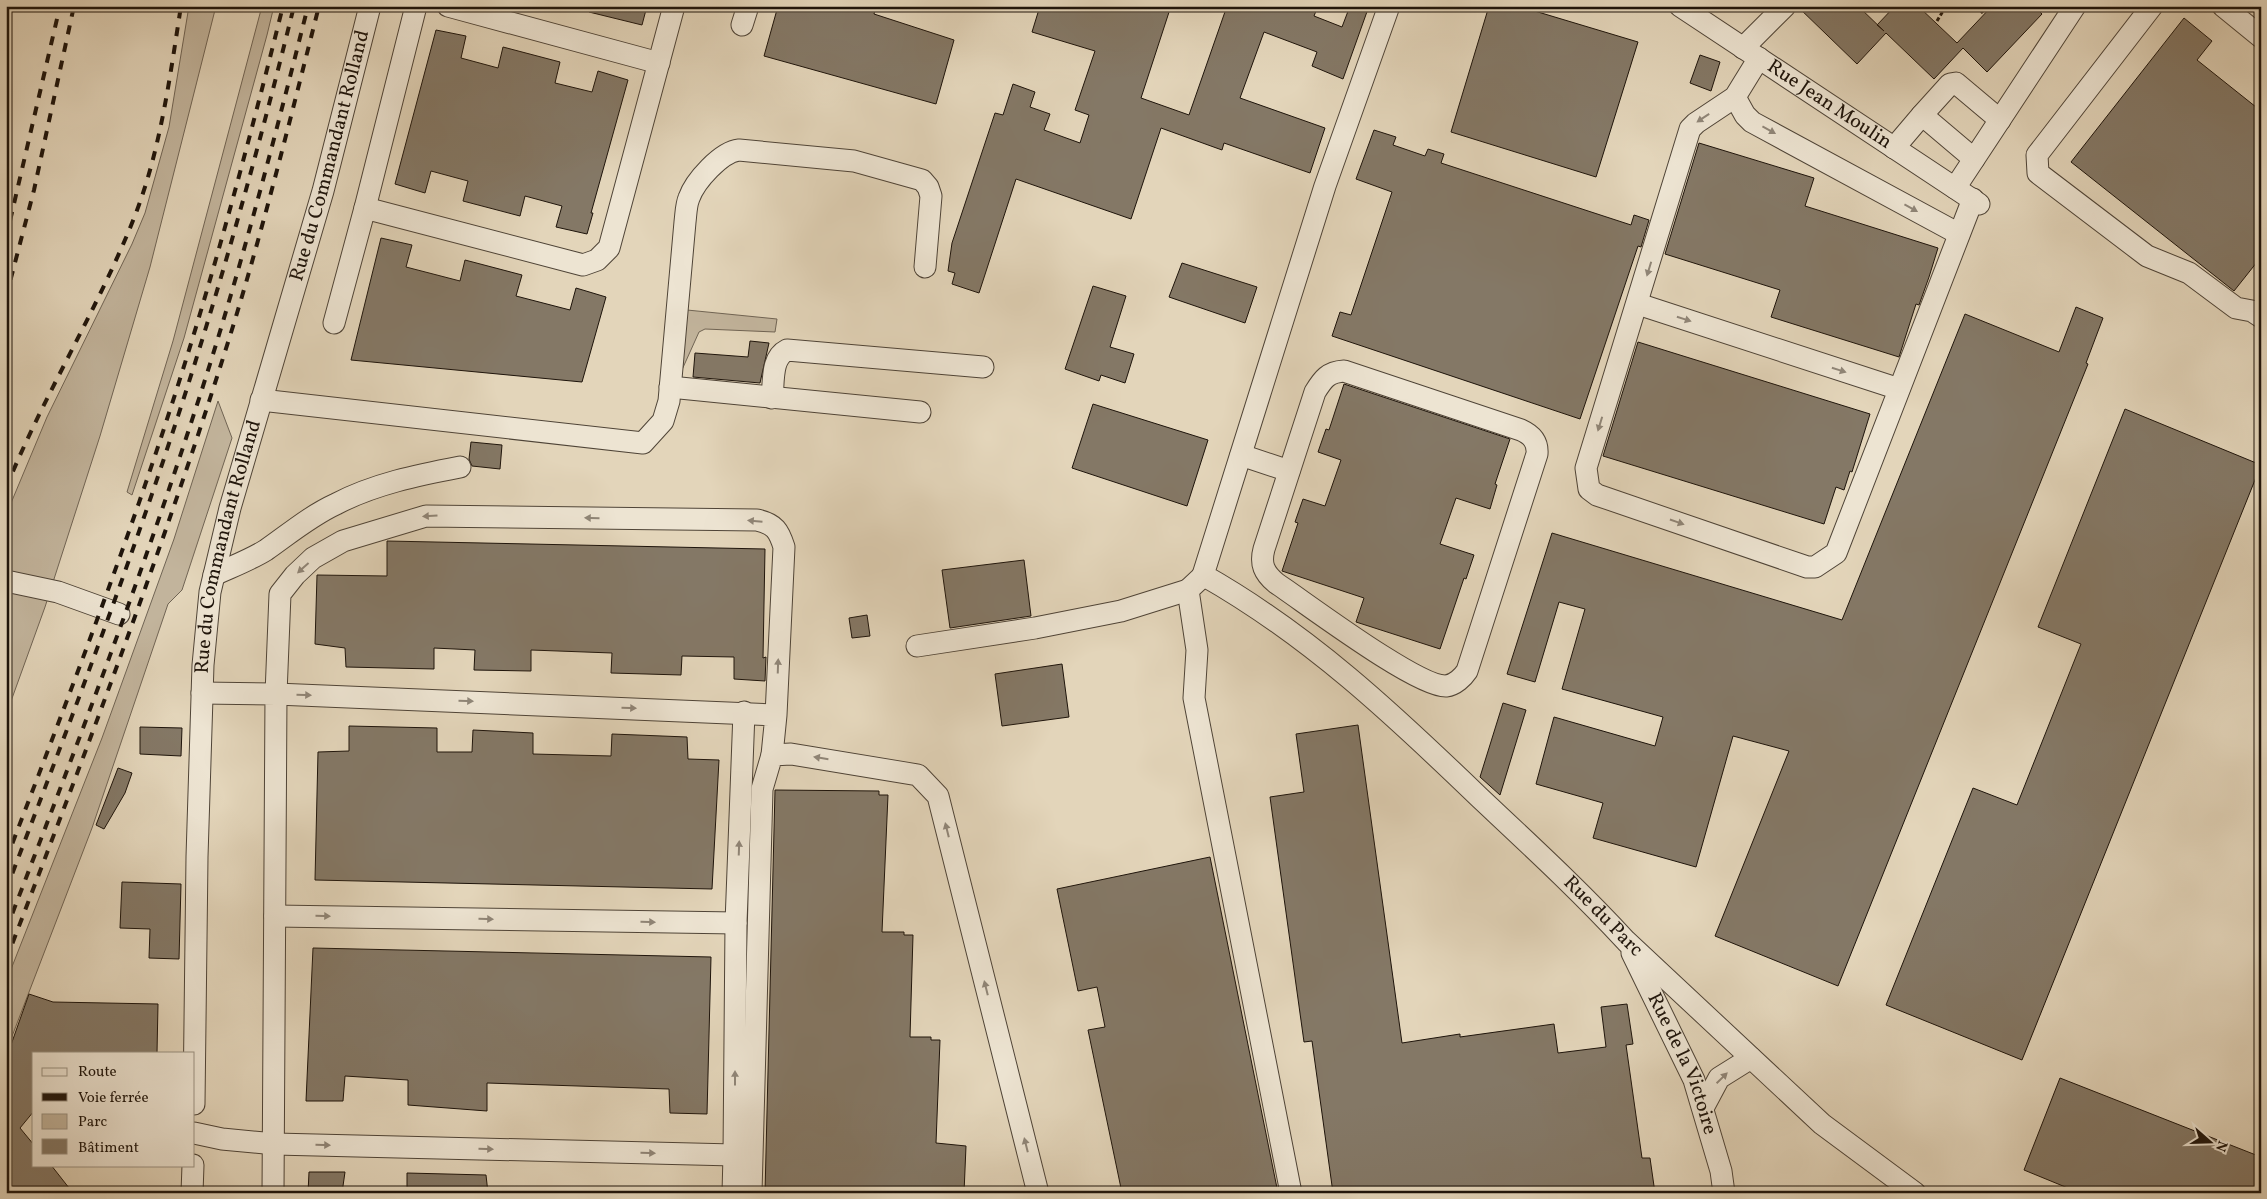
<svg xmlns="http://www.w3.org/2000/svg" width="2267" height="1199" viewBox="0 0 2267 1199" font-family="Vollkorn,serif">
<rect width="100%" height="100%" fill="#e3d5ba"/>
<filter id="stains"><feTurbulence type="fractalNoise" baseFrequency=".004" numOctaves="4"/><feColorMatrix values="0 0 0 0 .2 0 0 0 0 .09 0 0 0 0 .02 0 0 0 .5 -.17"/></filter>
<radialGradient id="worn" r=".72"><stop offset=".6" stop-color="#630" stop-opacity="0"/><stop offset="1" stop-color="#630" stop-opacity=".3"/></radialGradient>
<!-- green -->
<path fill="#c2b49c" stroke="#706454" d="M189 6H216L150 267 100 436 45 607 6 715V515L47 417 132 244 145 213 169 127Z
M262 6H274L267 35 184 338 132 495 127 492 173 341Z
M687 310 777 319 775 332 705 329 699 332 681 372Z
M218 401 232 438 182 590 168 604 92 828 6 1052V982L102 738 174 539Z"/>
<!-- building -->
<path fill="#847866" stroke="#1e140b" d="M589 6H647L642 25 589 12Z
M778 6H876L874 14 954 40 936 104 764 56Z
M1040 6H1171L1141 98 1189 115 1227 6H1318L1314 16 1342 27 1350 6H1369L1343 79 1312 66 1317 52 1264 32 1240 98 1325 128 1310 173 1224 143 1222 150 1161 128 1131 219 1016 179 979 293 952 284 955 273 948 271 952 243 995 113 1003 115 1013 84 1035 92 1030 107 1050 114 1044 130 1080 143 1089 115 1075 110 1095 51 1032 32Z
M1489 6H1518L1638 42 1596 177 1451 132Z
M1797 6H1858L1884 31 1877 25 1895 6H1918L1957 43 1992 6H2034L2042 14 1987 72 1963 48 1934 79 1886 33 1857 64Z
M2184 18 2212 41 2197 60 2261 111V257L2234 291 2071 162Z
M436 30 466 36 461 58 498 68 503 47 560 62 555 83 592 92 598 71 628 80 591 213H593L587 234 556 227 562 206 525 196 520 216 463 201 468 181 431 171 425 193 395 184Z
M1700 55 1720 62 1711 91 1690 83Z
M1374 130 1396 137 1393 145 1425 156 1428 149 1444 154 1441 163 1631 225 1634 215 1649 220 1641 247 1638 246 1580 419 1332 336 1340 312 1351 315 1392 192 1356 179Z
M1699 143 1814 178 1805 206 1938 248 1929 277 1919 305 1916 304 1899 357 1771 317 1780 290 1665 254Z
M381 238 412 245 406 267 460 281 465 260 522 275 516 296 570 310 576 288 606 297 582 382 351 360Z
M1182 263 1257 287 1245 323 1169 297Z
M1093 286 1126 296 1110 347 1134 354 1125 383 1101 375 1099 381 1065 369Z
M2076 307 2103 318 2086 363 2088 364 1838 986 1715 936 1789 751 1733 736 1696 867 1593 838 1603 803 1536 784 1554 717 1655 746 1663 717 1562 689 1585 609 1559 602 1535 682 1507 674 1552 533 1842 620 1965 314 2059 352Z
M750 341 769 343 760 383 693 377 695 353 748 357Z
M1638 342 1870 414 1852 472 1850 471 1844 490 1836 487 1824 524 1603 456Z
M1344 384 1510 439 1495 484 1497 485 1490 509 1456 498 1440 544 1474 555 1466 579 1464 578 1440 649 1356 622 1364 598 1282 571 1298 523 1295 522 1303 499 1325 506 1341 460 1318 452 1326 429 1329 430Z
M1093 404 1208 440 1187 506 1072 468Z
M2125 409 2261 465 2022 1060 1886 1005 1973 788 2017 805 2081 644 2038 627Z
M471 442 502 445 500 469 472 466 469 459Z
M387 541 765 549 763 658 766 657 765 681 734 679V657L682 656 681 675 611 673 612 653 531 650V671L474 670 475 650 434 648V669L346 667 345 648 315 644 317 575 387 576Z
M1024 560 1031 616 950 628 942 570Z
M867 615 870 636 852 638 849 618Z
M1062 664 1069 717 1002 726 995 674Z
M1503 703 1526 710 1500 795 1480 777Z
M1358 725 1402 1043 1460 1034V1037L1554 1024 1558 1053 1606 1047 1601 1007 1627 1004 1633 1044 1626 1045 1642 1158H1650L1655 1193H1333L1312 1041 1304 1042 1270 797 1304 792 1296 734Z
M349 726 437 728V752H472L473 730 533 733V754L611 756 612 734 687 737 688 759 719 760 712 889 315 880 318 752 349 751Z
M140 727 182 728 181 756 140 754Z
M118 768 132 773 125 793 104 829 96 825Z
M775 790 879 791V795H888L882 932H904V935H913L910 1037H931V1040H940L936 1143 966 1146 964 1193H765Z
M1210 857 1278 1193H1122L1088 1030 1105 1027 1097 987 1078 991 1057 889Z
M122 882 181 884 179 959 149 958 150 929 120 928Z
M313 948 711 957 707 1114 670 1113 669 1089 487 1083V1111L408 1105V1080L345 1076 343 1101H306Z
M29 994 53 1002 158 1004 157 1053H34V1111L20 1128 34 1145V1165H51L73 1193H6V1059Z
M2060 1078 2261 1157V1193H2080L2024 1170Z
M309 1172H345L342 1193H308Z
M407 1173 486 1175 488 1193H407Z"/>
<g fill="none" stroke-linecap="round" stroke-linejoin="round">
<defs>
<g id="minor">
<path d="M448 6 659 63"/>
<path id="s1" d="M1389 6 1325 186 1203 575C1309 635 1393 714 1480 798 1530 845 1580 891 1626 941L1822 1124 1915 1193"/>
<path id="s2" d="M1680 6 1979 204"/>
<path d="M2152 6 2037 155 2038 173 2147 256 2189 273 2236 308 2252 311 2261 317"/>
<path d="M2223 6 2261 37"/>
<path d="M742 25 748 6"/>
<path d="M1743 48 1785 6"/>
<path d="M1759 58 1735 97 1696 123 1690 129 1586 468 1589 489 1597 495 1807 567H1815L1836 553 1973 199"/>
<path d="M1735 97 1745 115 1752 122 1959 234"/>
<path d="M1894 148 1922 115"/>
<path d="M1974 159 1922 115 1950 84 1956 83 2000 120"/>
<path d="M1955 188 2075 6"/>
<path d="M365 208 416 6"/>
<path d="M1638 304 1899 389"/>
<path d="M334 323 365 208 583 265 597 260 609 248 674 6"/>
<path d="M1344 371 1521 430C1532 435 1538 442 1537 454L1467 671C1463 677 1455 685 1446 686 1417 687 1306 603 1276 583 1264 573 1260 564 1264 549L1315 392C1323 379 1328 372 1344 371Z"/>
<path d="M670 387 920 412"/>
<path d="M772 398C774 381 771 358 787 350L983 367"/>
<path d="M261 400 643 443 663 421 669 401 685 222C686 214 686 205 689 198 695 181 721 152 739 150L854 161 922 180 928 187 931 196 925 267"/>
<path d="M1241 455 1289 471"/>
<path d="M214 575C231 567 250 560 266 550 289 534 310 516 336 504 374 484 418 475 460 467"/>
<path d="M1204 575 1188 590 1197 650 1194 698 1291 1193"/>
<path d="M6 581 58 592 119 614"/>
<path d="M917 646 1035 628 1121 611 1188 590"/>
<path d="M202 693 276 694 273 1193"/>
<path d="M772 755 776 715 784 547C779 531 775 524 757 520L426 516 343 541 313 558 295 575 280 594 276 694 776 715"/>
<path d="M275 916 736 923 744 712"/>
<path id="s3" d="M1632 953 1694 1080 1721 1171 1724 1193"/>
<path id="s4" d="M194 1104 197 857 203 665 210 592 230 508 323 191 370 6"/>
<path d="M1703 1108 1719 1078 1751 1058"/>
<path d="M194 1133 222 1139 275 1144 734 1155 736 923"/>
<path d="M192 1193 193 1165"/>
<path d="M733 1193 734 1155"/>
<path d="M751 1193 762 789 772 755 791 754 918 775 938 796 1038 1193"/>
</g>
</defs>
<!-- minor casing -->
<use href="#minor" stroke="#4f4437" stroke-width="23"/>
<!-- path -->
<path stroke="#1e140b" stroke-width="3" stroke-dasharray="4 2.5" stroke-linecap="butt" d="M1976 6 1983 13
M1937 21 1946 6"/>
<!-- minor -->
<use href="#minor" stroke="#ede4d2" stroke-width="21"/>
<!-- rail -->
<path stroke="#1e140b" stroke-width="4" stroke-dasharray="9 9" stroke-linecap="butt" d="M6 238 60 6
M6 297 34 190 74 6
M6 488C44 394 99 308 136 213 161 147 170 76 181 6
M6 860C63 711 121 562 170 410 213 278 249 142 283 6
M6 890C66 733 126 576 178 416 222 281 260 144 294 6
M6 930C71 761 136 592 192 420 237 284 273 145 308 6
M6 960C87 749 167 539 234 323 266 218 292 112 319 6"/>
</g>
<!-- one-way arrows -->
<defs><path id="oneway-solid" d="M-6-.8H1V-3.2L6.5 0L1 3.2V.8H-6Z" transform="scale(1.25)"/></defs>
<g fill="#908678">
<use href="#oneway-solid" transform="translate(1703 118) rotate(146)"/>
<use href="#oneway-solid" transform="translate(1769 130) rotate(29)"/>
<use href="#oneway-solid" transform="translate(1911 208) rotate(29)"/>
<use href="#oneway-solid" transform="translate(1649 269) rotate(107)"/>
<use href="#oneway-solid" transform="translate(1684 319) rotate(18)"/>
<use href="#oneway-solid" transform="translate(1839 370) rotate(18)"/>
<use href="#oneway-solid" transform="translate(1600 424) rotate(107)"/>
<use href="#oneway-solid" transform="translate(430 516) rotate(177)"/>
<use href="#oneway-solid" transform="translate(592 518) rotate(-179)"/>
<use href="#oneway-solid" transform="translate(755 521) rotate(-175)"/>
<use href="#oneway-solid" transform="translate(1677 522) rotate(19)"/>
<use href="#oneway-solid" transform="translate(303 568) rotate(138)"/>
<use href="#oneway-solid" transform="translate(778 666) rotate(-88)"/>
<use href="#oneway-solid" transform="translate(304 695) rotate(2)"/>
<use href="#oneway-solid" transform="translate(466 701) rotate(2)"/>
<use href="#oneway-solid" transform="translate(629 708) rotate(2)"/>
<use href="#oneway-solid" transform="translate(821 758) rotate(-171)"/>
<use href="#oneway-solid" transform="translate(947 830) rotate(-104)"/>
<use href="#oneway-solid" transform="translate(739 848) rotate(-88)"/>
<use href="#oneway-solid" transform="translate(323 916) rotate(1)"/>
<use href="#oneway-solid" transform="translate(486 919) rotate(1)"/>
<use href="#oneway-solid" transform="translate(648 922) rotate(1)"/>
<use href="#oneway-solid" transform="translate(986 988) rotate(-104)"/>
<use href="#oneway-solid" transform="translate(735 1078) rotate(-90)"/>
<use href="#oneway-solid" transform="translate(1722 1078) rotate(-44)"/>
<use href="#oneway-solid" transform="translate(323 1145) rotate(1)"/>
<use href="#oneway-solid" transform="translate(1026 1145) rotate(-104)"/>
<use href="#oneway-solid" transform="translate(486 1149) rotate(1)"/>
<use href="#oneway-solid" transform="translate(648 1153) rotate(1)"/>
</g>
<g text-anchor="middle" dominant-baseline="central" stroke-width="4" stroke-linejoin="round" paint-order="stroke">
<!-- street labels -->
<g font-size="20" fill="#1e140b" stroke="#ede4d2">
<text stroke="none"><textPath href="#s2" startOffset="179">Rue Jean Moulin</textPath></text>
<text stroke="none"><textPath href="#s4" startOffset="965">Rue du Commandant Rolland</textPath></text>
<text stroke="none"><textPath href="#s4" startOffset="560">Rue du Commandant Rolland</textPath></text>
<text stroke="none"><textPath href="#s1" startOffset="1126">Rue du Parc</textPath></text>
<text stroke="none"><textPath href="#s3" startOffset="122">Rue de la Victoire</textPath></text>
</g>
</g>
<!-- margin -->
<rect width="2267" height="1199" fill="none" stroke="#e3d5ba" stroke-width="25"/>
<rect x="8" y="8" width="2252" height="1184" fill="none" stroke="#1e140b" stroke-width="2.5"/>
<rect x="12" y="12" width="2242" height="1174" fill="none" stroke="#1e140b"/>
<!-- legend -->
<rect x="32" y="1052" width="162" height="115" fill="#ede4d2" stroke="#9a9182"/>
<rect x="42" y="1068" width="25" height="8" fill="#ede4d2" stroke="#9a9182"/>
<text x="78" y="1076" font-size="15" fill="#1e140b">Route</text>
<rect x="42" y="1093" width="25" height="8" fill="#1e140b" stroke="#9a9182"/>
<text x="78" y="1102" font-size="15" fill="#1e140b">Voie ferrée</text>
<rect x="42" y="1114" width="25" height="15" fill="#c2b49c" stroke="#9a9182"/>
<text x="78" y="1126" font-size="15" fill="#1e140b">Parc</text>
<rect x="42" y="1139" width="25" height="15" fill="#847866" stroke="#9a9182"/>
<text x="78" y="1152" font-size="15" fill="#1e140b">Bâtiment</text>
<!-- north arrow -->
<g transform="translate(2210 1142) rotate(110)" stroke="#ede4d2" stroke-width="4" paint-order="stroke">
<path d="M0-4L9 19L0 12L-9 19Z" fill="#1e140b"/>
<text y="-8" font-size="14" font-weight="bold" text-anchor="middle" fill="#1e140b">N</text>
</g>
<rect width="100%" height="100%" filter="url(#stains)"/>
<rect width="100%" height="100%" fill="url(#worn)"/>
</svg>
